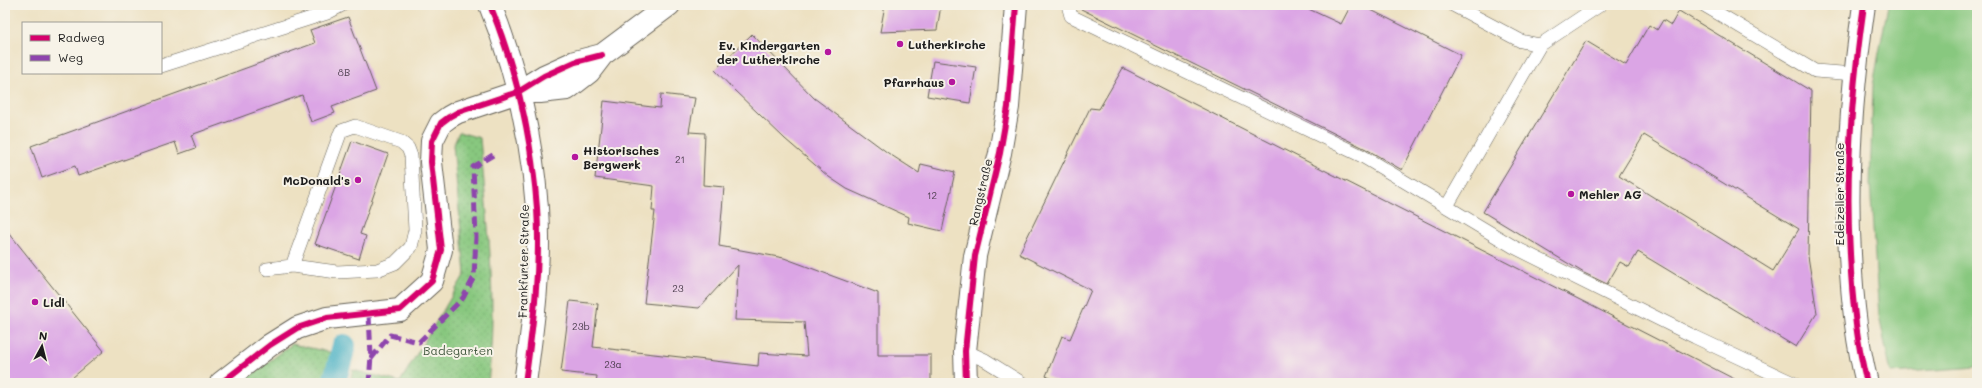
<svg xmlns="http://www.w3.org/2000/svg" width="1982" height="388" viewBox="0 0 1982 388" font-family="Mali,sans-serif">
<defs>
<pattern id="park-dots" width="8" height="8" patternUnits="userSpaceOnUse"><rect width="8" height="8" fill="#88c87f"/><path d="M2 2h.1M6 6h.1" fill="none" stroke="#75ab6d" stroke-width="1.8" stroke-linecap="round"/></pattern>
</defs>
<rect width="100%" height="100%" fill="#f7f3e8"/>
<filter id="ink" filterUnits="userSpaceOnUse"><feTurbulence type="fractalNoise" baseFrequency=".025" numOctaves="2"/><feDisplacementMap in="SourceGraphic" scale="8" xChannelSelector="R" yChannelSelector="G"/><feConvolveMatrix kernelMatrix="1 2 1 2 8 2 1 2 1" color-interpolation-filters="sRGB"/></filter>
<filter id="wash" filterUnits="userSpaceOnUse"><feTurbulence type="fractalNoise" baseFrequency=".012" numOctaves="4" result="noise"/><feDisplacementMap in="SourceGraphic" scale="16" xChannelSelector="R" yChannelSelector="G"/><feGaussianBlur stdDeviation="0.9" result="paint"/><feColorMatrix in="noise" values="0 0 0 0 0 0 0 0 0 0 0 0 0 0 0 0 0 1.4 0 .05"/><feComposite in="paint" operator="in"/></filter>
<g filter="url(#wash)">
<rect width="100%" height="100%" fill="#ede1c2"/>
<!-- grass -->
<path fill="#88c87f" stroke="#52724e" d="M1888 5H1977V367L1891 373 1879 316 1870 184 1873 85Z"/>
<!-- park -->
<path fill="url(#park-dots)" stroke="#52724e" d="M459 132 480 138C487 220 498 301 488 383H350L353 370 400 382 465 274 453 145Z
M292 344 334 353 326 383H241Z"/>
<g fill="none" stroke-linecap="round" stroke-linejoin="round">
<!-- canal -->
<path stroke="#46b0c5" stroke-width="24" d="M334 383 344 346"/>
</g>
<g id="blocks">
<!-- building -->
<path fill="#dba5e5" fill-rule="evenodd" d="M885 5H941L937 30 880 32Z
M1076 5H1300L1341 24 1351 5H1361L1461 55 1402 170 1366 149 1077 7Z
M1679 11 1811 91 1808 256 1817 313 1796 347 1638 252 1629 267 1620 262 1607 284 1584 273 1483 212 1586 41 1626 65 1649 25 1657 30 1663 20 1671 25ZM1644 135 1799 229 1773 271 1619 176Z
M348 17 376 91 332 107 335 113 311 122 302 95 191 135 196 148 179 154 175 142 78 176 75 166 42 178 31 146 315 43 310 30Z
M752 34 814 98 888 153 919 173 921 164 955 172 942 231 908 223 909 217 847 189 829 177 785 139 734 90 715 70Z
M933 61 976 67 970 103 927 96Z
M1123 68 1590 305 1742 383H1061L1046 376 1062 336 1070 339 1091 290 1019 254 1090 108 1099 109Z
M661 94 695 98 689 132 705 133 703 185 724 187 719 246 784 258 878 293V355H931V383H596L597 376 561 372 570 301 598 304 593 347 758 366 759 353 807 356 804 322 735 320 738 265 699 308 644 303 655 211H652L654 186 595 178 604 101 660 108Z
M352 141 388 154 360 234 366 236 359 259 315 244Z
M5 228 104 351 66 383H5Z"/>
</g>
</g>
<g filter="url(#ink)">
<use href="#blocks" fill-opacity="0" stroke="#656156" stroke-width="1"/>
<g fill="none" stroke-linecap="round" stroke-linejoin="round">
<defs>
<path id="service" d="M1068 5 1071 16 1362 156 1514 247 1695 337 1793 383
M1453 5 1521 41 1540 45 1600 5
M1704 5 1815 71 1855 74
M161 66 327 13 342 5
M1447 206 1540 45
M267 269 292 266 337 272 377 270 395 263 411 247 415 230 411 156 408 148 401 142 355 126 341 131 292 266
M965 351 985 360 1022 383"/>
<path id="minor" d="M1864 5C1852 88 1845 170 1850 254 1852 298 1856 340 1867 383
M518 92H540L567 89 589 72 602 55 669 5
M221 383 270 345 297 328 327 318 400 310 432 281 441 250 431 162 432 141 441 123 449 117 458 112 518 92 544 76 575 62 602 55
M966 383 965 351 975 256 1000 153 1008 107 1016 5"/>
<path id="primary" d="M490 5C516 69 532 139 537 208 541 266 533 325 525 383"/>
</defs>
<!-- service casing -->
<use href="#service" stroke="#656156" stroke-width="14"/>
<!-- minor casing -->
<use href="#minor" stroke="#656156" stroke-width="24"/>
<!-- primary casing -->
<use href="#primary" stroke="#656156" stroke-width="24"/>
<!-- service -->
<use href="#service" stroke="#fff" stroke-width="13"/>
<!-- minor -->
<use href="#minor" stroke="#fff" stroke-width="22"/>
<!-- primary -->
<use href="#primary" stroke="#fff" stroke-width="22"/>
<!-- quiet -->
<path stroke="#8e44ad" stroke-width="5" stroke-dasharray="10 5" stroke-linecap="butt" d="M369 315 371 356 369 383
M371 359 390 335 419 342 463 298 474 277 476 237 473 167 493 155"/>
<defs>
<path id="cycleway" d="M490 5C516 69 532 139 537 208 541 266 533 325 525 383
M1864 5C1852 88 1845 170 1850 254 1852 298 1856 340 1867 383
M221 383 270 345 297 328 327 318 400 310 432 281 441 250 431 162 432 141 441 123 449 117 458 112 518 92 544 76 575 62 602 55
M966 383 965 351 975 256 1000 153 1008 107 1016 5"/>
</defs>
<!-- cycleway casing -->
<use href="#cycleway" stroke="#f7f3e8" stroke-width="8"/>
<!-- cycleway -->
<use href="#cycleway" stroke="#d6006c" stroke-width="6"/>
</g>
</g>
<!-- markers -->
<g fill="#b5179e" stroke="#f7f3e8" stroke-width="1.5">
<circle cx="900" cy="44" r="4"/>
<circle cx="828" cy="52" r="4"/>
<circle cx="952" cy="82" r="4"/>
<circle cx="575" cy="157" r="4"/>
<circle cx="358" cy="180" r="4"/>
<circle cx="1571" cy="194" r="4"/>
<circle cx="35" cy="302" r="4"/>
</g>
<g text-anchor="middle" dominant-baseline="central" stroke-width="4" stroke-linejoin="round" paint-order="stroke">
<!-- number labels -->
<g font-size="10" fill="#4c3e4e">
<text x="344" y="72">8B</text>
<text x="680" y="159">21</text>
<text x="932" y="195">12</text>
<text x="678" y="288">23</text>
<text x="581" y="326">23b</text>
<text x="613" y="364">23a</text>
</g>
<!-- poi labels -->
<g font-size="12" font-weight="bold" fill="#1c1c1c" stroke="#f7f3e8" text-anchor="start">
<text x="908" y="44">Lutherkirche</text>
<text x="820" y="45" text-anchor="end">Ev. Kindergarten<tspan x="820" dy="14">der Lutherkirche</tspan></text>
<text x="944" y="82" text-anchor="end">Pfarrhaus</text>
<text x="583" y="150">Historisches<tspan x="583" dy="14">Bergwerk</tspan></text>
<text x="350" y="180" text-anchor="end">McDonald's</text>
<text x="1579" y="194">Mehler AG</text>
<text x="43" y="302">Lidl</text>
</g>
<!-- street labels -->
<g font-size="12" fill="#1c1c1c" stroke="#f7f3e8">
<text transform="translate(980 192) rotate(-77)">Rangstraße</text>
<text transform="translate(1839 194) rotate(-90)">Edelzeller Straße</text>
<text transform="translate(523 261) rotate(-89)">Frankfurter Straße</text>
</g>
<!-- park labels -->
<g font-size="12" fill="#42583f" stroke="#f7f3e8">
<text x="458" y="350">Badegarten</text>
</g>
</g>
<!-- margin -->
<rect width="1982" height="388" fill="none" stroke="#f7f3e8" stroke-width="20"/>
<!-- legend -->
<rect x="22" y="22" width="140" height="52" fill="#f7f3e8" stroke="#9f9d96"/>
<rect x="30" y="35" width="20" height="6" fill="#d6006c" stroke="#9f9d96"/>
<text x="58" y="42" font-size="12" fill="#1c1c1c">Radweg</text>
<rect x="30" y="55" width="20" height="6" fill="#8e44ad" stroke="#9f9d96"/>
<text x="58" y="62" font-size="12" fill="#1c1c1c">Weg</text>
<!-- north arrow -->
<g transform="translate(42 346) rotate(7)" stroke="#f7f3e8" stroke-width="3" paint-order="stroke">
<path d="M0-3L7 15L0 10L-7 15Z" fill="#1c1c1c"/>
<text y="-6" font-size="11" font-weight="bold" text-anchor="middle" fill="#1c1c1c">N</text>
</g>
</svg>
